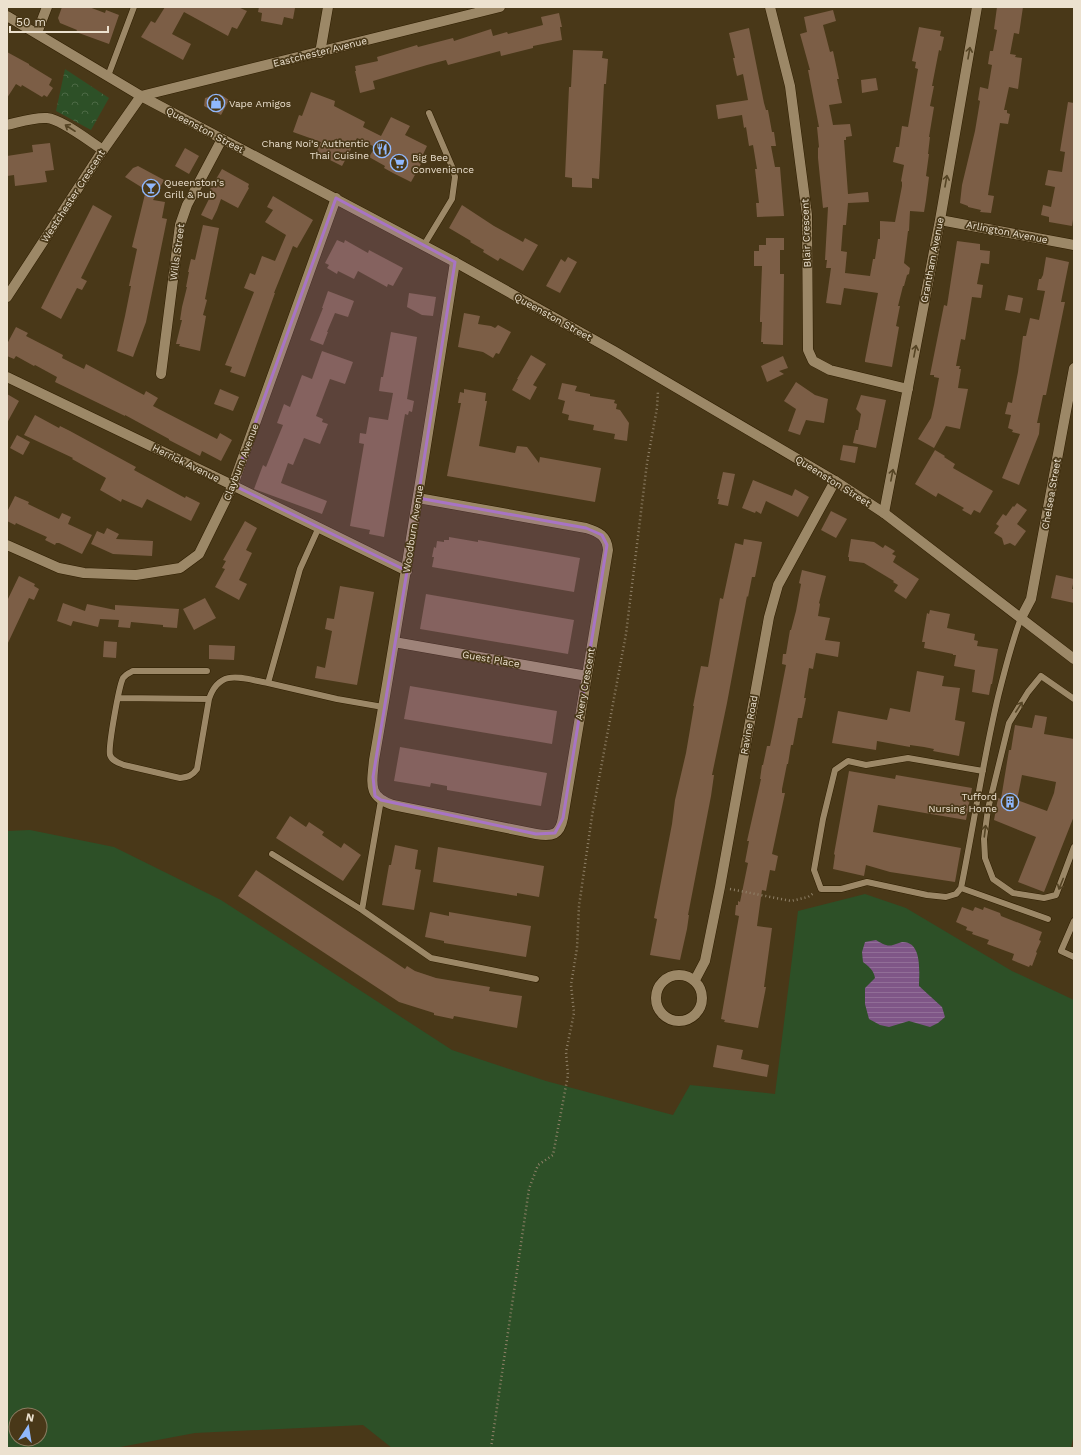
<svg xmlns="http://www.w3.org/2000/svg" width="1081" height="1455" viewBox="0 0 1081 1455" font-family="'Work Sans',sans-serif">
<defs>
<pattern id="park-crowns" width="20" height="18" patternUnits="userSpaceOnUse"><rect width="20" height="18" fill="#2d5027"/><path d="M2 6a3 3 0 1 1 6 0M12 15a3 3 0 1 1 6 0" fill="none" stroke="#4c6945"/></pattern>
<pattern id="water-rules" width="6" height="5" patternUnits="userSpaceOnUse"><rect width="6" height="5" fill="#7f5687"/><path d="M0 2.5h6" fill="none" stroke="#916e97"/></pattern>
</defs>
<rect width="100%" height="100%" fill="#493818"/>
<!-- grass -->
<path fill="#2d5027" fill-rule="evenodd" d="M30 830 114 847 221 900 452 1050 546 1081 673 1115 690 1085 775 1094 798 911 865 894 906 908 1012 971 1074 1000V1433L1071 1448H392L363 1425 195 1433 115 1448H7V831ZM16 1415H40V1439H16Z"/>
<!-- park -->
<path fill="url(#park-crowns)" d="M65 69 109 98 91 130 56 111Z"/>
<!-- water -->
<path fill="url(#water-rules)" d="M876 940C881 943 887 947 893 945 896 944 899 943 902 942 923 941 919 974 919 986L942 1007 945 1017 938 1023 930 1027 909 1021 889 1027 880 1025 869 1019 865 1004V988L875 978C874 970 868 966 863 962L862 952 865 942Z"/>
<!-- building -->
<path fill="#7c5e46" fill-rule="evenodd" d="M62 7H89L105 13 106 10 119 15 109 44 76 32 77 30 60 23 58 18Z
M165 7H238L247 11 237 29 232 27 228 36 184 12 172 34 191 44 183 60 141 37 151 21 155 23Z
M259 7 295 8 293 19 284 17 282 25 261 21 262 13 258 12Z
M997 7H1023L1019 34 1014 33 1010 54 1016 55 1015 57 1022 58 1018 89 1009 87 1004 110H1007V113L1010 114 1008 124 1000 123 988 195 994 196 991 213 980 212 981 210 968 207V206L960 203 962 185 975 131 980 101 978 100 980 87 988 89 992 65 988 64 990 51H993L997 30 994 29Z
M833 10 836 21 823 25 830 52 833 51 839 79H837L842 103 829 105 833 125 850 124 852 136 846 137V140H844L848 194 868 192 869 202 848 203 846 225H843L841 251 847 252 845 273 870 276 873 259H875L878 239H880V221L895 222 902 186V182L901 181 904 165 893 162 896 147H899L902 126 908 127 918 69 915 68 916 62 912 61 919 27 941 31 940 36 944 37 941 51 939 50 932 86H934L930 106 934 107 929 137H930L928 154H929L926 176 929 177 926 200 924 212 910 211 909 231H908L904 263 910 268 909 274 907 275 904 286H903L898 306H900L896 326 899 327 892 367 865 362V360L878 293 844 288 841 305 826 303 831 268H826L827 260H825L828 207 823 208 818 158V148L819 147 817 127H819L808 70H810L800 34 807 32 804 17Z
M559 13 562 27H560L562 40 533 46V48L501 56 500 51 448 65 446 60 427 65 373 81 375 89 360 93 355 71H356L355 66 378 61 377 57 417 45 418 47 453 38 454 41 491 29 493 36 507 32 508 34 543 25 541 17Z
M749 28 764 103 766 110H768L772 132H774L776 146H771L775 167H780L784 216 757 217 756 203H759L755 169H757L753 145 749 146 746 127 744 128 742 115 718 119 716 105 748 100 743 74 737 76 736 72 733 58H735L729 33Z
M573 50 603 51 602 58 608 59 606 84H604L599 179 592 178V188L572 187V178L565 177 569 87H571Z
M7 52 29 64V65L52 79 49 85 53 88 47 97 44 95 42 97 22 85 21 87 16 84 7 98Z
M876 78 878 90 862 93 861 80Z
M311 92 335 101 334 106 365 122 363 127 381 136 391 117 410 126 405 135 427 146 419 163 421 164 411 182 393 173 384 168 385 166 369 157 375 147 357 138 342 166 316 153 321 142 293 132 299 115 302 116Z
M220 94 229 100 221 115 204 106 205 98Z
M1068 102 1074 103V213L1072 226 1049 222V217L1041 215 1043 205 1051 207 1055 187 1045 185 1048 170 1062 172 1065 152 1060 151Z
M50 143 54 170 45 171 47 182 15 186 14 175 7 176V156L33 152 32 145Z
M185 148 199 156 189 174 175 166Z
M138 166 164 180 153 200 165 202 162 218 167 219 146 322 133 357 117 351 125 316 131 286H129L137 249 132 247 146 190 125 177 133 168Z
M222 169 249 184 248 187 249 188 238 208 221 199 217 210 212 220 201 215 212 193 209 191Z
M273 196 313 220 297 248 293 246 274 293H275L245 377 230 372 232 367 225 365 254 292 244 288 250 273 255 275 262 256 275 261 286 235 265 222 273 210 267 207Z
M93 205 112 216 81 278 87 281 82 290 77 288 61 319 41 308Z
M462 205 494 226 523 242 525 238 538 245 523 271 500 258 498 261 483 252 484 250 470 242 471 241 449 228Z
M203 225 219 228 205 299 207 300 203 315 206 316 200 351 179 346 180 344H176L182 320H180L182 307 187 287H186L189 272H188L191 259 195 260Z
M766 238H784V250H780V274H784L783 345 763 344V342H761L762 322H760V318L762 266H754V251H759V245H766Z
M337 240 344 243 345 240 368 253 369 250 403 268 393 286 388 284 387 287 358 271 354 279 338 271 337 274 327 268 329 265 325 263Z
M957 241 980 244V250L990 251 989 264 981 263 977 284 983 285 981 298 972 297 965 340 961 339 956 366H960L959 369H961L958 388 968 389 960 429 946 426 934 448 918 439 931 418 934 405 939 378 934 377V375H930L944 305 947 306Z
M568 257 577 262 560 293 546 286 561 259 565 262Z
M1046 257 1069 262 1061 302H1065L1046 395H1043L1037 423H1040L1039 434 1019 485 1002 478 1020 434 1012 432 1013 430 1008 428 1011 415 1005 414 1008 402 1012 403 1018 372 1023 336H1026L1030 318 1039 320 1045 291 1037 290 1039 279H1041L1043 275Z
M328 291 354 301 348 317 335 313 327 332H328L323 345 310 340 323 308H322Z
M409 293 436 297 433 316 422 315 407 307Z
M1008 295 1023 298 1020 313 1005 310Z
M464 313 480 316 478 324 491 326 495 328 498 325 511 332 499 354 496 353 493 358 483 352 458 347Z
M16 327 28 333 26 336 63 355 62 358 84 369 86 364 144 395 146 391 158 398 153 406 217 439 220 433 232 440 221 461 202 451 200 456 169 440V439L125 415V416L55 382 57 377 35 365 34 366 16 356 14 359 7 356V344Z
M391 332 417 337 407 399 414 401 412 412 409 411 408 415 405 414 384 537 369 534 370 530 350 526 364 444 359 443 360 433 366 434 369 417 388 420 393 393 379 391 381 377H383Z
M322 351 353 362 345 384 330 379 316 416 323 419 322 422 328 424 320 444 304 438 293 465 288 463 281 483 327 501 322 514 254 489 263 465 266 467 283 425 277 423 284 404 290 407 302 375 312 379Z
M531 355 546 364 533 385 537 387 530 400 512 390 518 379H517Z
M783 356 788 368 779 371 784 374 767 382 761 366Z
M796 382 815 395 828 399 824 423 806 420 800 435 788 431 796 409 784 401Z
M562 383 577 386 575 391 590 394V396L615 400 614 403 617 404 616 409 620 410 629 423 627 441 614 439 615 434 593 430 594 425 568 420 569 415 562 413 565 401 558 399Z
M220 389 239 397 233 411 214 404Z
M464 389 486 393 485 401H487L479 446 515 453 517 446 527 447 539 463 540 457 601 468 595 502 447 476 461 403H458L460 392 464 393Z
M7 394 19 401 7 423Z
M861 395 886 400 876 448 853 443 856 430H858L861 414 856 409Z
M35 415 59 428 60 426 70 431 136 467 134 470 185 498 186 496 200 503 191 521 147 499 142 508 122 499 121 502 100 490 106 478 72 459 73 458 24 435Z
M17 435 30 442 23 455 10 448Z
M843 445 858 447 855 463 840 460Z
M935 450 945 456 944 457 955 464 953 468 993 491 980 513 974 510 971 515 962 510 964 508 938 493 936 497 915 484Z
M723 472 735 474 728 506 718 504 719 499H717Z
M753 480 792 496 795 489 809 497 798 517 766 501 761 514 756 511 755 513 742 508Z
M15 496 29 502 28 504 59 519 62 513 71 517 68 524 92 535 82 554 59 543H56L55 545 45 540 47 537 18 524 16 523 15 525 7 521V512Z
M1017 503 1027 510 1017 524 1026 531 1015 546 1010 543 1004 545 1002 538 994 533 999 526 996 524 1003 514 1006 516 1013 506 1014 507Z
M831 511 847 519 836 538 821 530Z
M245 521 257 528 246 550 252 553 239 580 247 584 239 600 215 587 225 569 222 568 226 561 223 560Z
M107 528 119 534 116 539 153 541 152 556 113 554 91 544 97 531 104 534Z
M449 537 478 542V540L580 558 574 592 432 567 434 557H432L434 547 436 548 437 541 444 542V540H449Z
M744 539 762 542 755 577H752L748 597 747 596 727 703 712 775H714L711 796 688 915H689L687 929 680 960 650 955 657 919 654 918 672 824 675 800 686 753 694 706H693L701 666 708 667 720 598 723 599 735 543 743 545Z
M851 539 874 542 883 548 885 545 895 551 892 554 896 556 893 562 919 579 906 599 894 591 898 585 893 582 894 581 864 563 849 561V557H848Z
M802 570 826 576 819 603 820 604 818 616 830 618 825 640 840 642 838 657 816 653 813 669 809 668 804 698H806L802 718H798L793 745H791L788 764H787L782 789V793H785L772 854 778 856 775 871 770 870 766 891 762 890 757 926 772 928 764 987H766L758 1028 724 1022 725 1020 721 1019 739 916 735 915 736 905H738V901L740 902 748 863 745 862 749 841H747L761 779H760L762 765H763L767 746H770L774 727 786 665 782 664 783 654H786L790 630H791L796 611 801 584 799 583Z
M1056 575 1074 579 1072 589H1074V603L1051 598Z
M19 576 35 584 34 586 39 589 34 600 29 598 7 645V601Z
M340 586 374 592 357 685 315 678 317 666 325 668 332 631 325 629 327 618 334 619Z
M426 594 574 620 568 654 420 629Z
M205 598 216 618 194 630 183 609Z
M63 603 85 611 87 604 115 610V605L179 609 177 628 163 627V625L131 622 130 628 118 627 119 620 100 619 98 627 73 621 71 626 57 621Z
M930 610 950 614 947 628 975 634 974 640 978 641 977 646 998 649 992 684H991L989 695 972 692 975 670 954 666 956 655H953V654L924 648 925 642H922L927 613 929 614Z
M104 641 117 642 116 658 103 657Z
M209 645 235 646 234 660 209 659Z
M917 671 944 676 942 686 960 688 955 720 965 722 959 756 933 751 934 749 924 747 910 745V747L877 741 876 750 832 743 838 711 887 720 890 708 910 712Z
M410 686 557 711 552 744 404 719Z
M1035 715 1047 717 1044 734 1074 739V816L1044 892 1018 882 1036 837 994 820 998 798 1001 799 1009 750H1011L1015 725 1032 728ZM1022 775 1056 782 1054 793 1047 811 1017 800Z
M400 747 547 773 541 806 447 790V786L431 783 430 787 394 781Z
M849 771 895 779 896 775 972 788 966 820 878 805 873 832 961 848 955 882 890 872 866 865 864 876 833 869 835 855 834 854Z
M290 816 306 827 309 822 324 832 322 835 341 848 344 843 361 855 343 881 276 838Z
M395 845 418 850 415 869 421 870 414 910 382 905 389 865H391Z
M438 847 544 866 539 897 517 893V896L433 882Z
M256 870 405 969 407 966 415 971 436 978 490 987 489 991 522 996 517 1028 454 1016 453 1019 434 1015V1013L399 1002 238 896Z
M962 907 973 911 975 907 983 910 984 907 1000 913 1001 916 1042 932 1039 940 1041 941 1036 952 1037 953 1032 966 1030 965 1029 967 1012 960 1014 954 987 944 989 940 972 934 973 932 966 930 967 927 956 922Z
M430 912 449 916V912L531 926 526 957 444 943V941L425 937Z
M717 1045 743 1050 741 1059 769 1065 767 1077 713 1067Z"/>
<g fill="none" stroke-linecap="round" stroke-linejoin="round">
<defs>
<path id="service" d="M108 76 134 7
M424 245 452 199 455 177 453 169 429 113
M319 527 300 569 268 683 337 699 383 707
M207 671H133C129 673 126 674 123 678 119 686 108 747 110 755 112 761 119 763 124 765L180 778C188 777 192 776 197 769L209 699C220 667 243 679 268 683
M118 698 209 699
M1074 699 1041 676 1028 692 1009 723 988 809 984 839 985 858 993 879 1013 893 1044 898 1056 895 1074 847
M983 771 908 758 866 765 848 761 835 770 823 819 814 870 821 889H841L867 882 927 895 946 897 956 894 961 888C974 824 983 760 998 697 1005 670 1011 644 1021 618
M381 800 362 910 431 958 536 979
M272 854 362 910
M961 888 1048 919
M1074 921 1061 951 1074 957"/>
<path id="minor" d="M770 7 790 86 807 215 808 350 813 361 830 370 908 389
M37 33 47 7
M320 53 328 7
M7 125C20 122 34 117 47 118 61 119 89 141 103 150
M940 220 1074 245
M161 374 180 225 187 205 222 139
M7 377 228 483 407 571
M418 498 586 528C599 532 607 536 608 550L563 818C560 835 552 837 536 834L393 805C367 797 372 783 374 760 403 594 429 428 455 262
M884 513 940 220 977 7
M7 545 59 568 84 573 136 575 180 568 199 554 233 485 336 198
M1021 618 1031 599 1074 368
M394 642 587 676
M656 998a23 23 0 1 1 46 0a23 23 0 1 1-46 0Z
M695 980 705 961 720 887 769 617 778 585 835 481"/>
<path id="tertiary" d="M141 96 500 7"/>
<path id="secondary" d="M7 16 141 96 455 262 614 351 835 481 884 513 1074 659
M7 297 103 150 141 96"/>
</defs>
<!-- service casing -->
<use href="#service" stroke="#2f1e00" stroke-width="7"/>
<!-- minor casing -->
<use href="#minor" stroke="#2f1e00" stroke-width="11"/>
<!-- tertiary casing -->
<use href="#tertiary" stroke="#2f1e00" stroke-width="11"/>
<!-- secondary casing -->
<use href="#secondary" stroke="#2f1e00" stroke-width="11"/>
<!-- path -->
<path stroke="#918269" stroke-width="2.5" stroke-dasharray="1 3" stroke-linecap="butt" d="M730 889 791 901 808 897 814 893
M491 1448 529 1189 538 1165 553 1155 568 1075 566 1052 574 1013 571 985 577 948 579 906 592 816 626 634 647 463 657 408 658 391"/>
<!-- service -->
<use href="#service" stroke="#9c8867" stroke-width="6"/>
<!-- minor -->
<use href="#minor" stroke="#9c8867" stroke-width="10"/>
<!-- tertiary -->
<use href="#tertiary" stroke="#9c8867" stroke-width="10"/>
<!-- secondary -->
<use href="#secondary" stroke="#9c8867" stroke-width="10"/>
</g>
<!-- one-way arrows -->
<defs><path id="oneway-shaft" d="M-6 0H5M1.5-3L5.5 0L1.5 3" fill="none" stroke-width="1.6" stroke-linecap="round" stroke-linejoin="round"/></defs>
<g stroke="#554424">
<use href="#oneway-shaft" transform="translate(969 53) rotate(-80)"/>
<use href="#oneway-shaft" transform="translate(70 128) rotate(-147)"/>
<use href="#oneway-shaft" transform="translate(946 181) rotate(-80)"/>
<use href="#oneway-shaft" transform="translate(915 351) rotate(-79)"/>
<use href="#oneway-shaft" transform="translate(892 475) rotate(-79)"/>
<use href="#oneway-shaft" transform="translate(1019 707) rotate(-57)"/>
<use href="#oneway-shaft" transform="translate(985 831) rotate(-83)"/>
<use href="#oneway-shaft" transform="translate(1061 884) rotate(112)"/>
</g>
<!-- marked area -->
<path fill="#a874c5" fill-opacity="0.2" stroke="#a874c5" stroke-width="3" stroke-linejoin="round" d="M336 198 455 262 418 498 586 528 602 535 607 545 563 818 555 833 536 834 381 800 375 796 373 777 407 571 233 485Z"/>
<!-- icons -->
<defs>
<symbol id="shop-ring" viewBox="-11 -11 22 22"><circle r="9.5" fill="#493818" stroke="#90b8fd" stroke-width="1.5"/><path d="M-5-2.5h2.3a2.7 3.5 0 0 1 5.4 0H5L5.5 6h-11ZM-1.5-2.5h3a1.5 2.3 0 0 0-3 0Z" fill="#90b8fd"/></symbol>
<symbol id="restaurant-ring" viewBox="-11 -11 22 22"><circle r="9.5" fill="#493818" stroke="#90b8fd" stroke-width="1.5"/><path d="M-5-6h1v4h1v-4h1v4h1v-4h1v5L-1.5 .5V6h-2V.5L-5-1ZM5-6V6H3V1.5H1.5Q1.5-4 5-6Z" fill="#90b8fd"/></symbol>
<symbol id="supermarket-ring" viewBox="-11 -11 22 22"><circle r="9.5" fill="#493818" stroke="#90b8fd" stroke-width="1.5"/><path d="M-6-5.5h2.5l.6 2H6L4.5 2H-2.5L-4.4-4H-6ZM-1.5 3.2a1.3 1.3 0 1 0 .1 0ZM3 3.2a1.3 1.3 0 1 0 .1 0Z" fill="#90b8fd"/></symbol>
<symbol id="bar-ring" viewBox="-11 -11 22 22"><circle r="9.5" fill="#493818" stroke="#90b8fd" stroke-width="1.5"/><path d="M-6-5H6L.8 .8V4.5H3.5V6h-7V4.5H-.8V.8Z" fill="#90b8fd"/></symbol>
<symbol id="building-ring" viewBox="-11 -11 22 22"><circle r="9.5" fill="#493818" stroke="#90b8fd" stroke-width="1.5"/><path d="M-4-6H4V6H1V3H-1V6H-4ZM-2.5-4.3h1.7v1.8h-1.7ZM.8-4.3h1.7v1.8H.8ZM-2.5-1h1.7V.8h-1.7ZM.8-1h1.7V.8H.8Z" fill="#90b8fd"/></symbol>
</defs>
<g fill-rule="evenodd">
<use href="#shop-ring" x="206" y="93" width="20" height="20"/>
<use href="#restaurant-ring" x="372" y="139" width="20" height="20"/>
<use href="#supermarket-ring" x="389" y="153" width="20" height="20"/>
<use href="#bar-ring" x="141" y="178" width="20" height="20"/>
<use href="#building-ring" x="1000" y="792" width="20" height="20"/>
</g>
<g text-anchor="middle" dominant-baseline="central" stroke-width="3.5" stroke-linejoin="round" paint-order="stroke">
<!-- street labels -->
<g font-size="10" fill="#ece1cf" stroke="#493818">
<text transform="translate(320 52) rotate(-14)">Eastchester Avenue</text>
<text transform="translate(205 130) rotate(28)">Queenston Street</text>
<text transform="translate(73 196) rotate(-57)">Westchester Crescent</text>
<text transform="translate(1007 232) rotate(11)">Arlington Avenue</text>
<text transform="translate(806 233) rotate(-92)">Blair Crescent</text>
<text transform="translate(177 252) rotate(-82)">Wills Street</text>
<text transform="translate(932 260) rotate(-79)">Grantham Avenue</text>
<text transform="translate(553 317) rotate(29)">Queenston Street</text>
<text transform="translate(241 462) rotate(-69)">Clayburn Avenue</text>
<text transform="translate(186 463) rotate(26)">Herrick Avenue</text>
<text transform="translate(833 481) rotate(32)">Queenston Street</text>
<text transform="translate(1051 494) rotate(-80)">Chelsea Street</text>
<text transform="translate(413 529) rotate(-81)">Woodburn Avenue</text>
<text transform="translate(491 659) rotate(10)">Guest Place</text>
<text transform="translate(585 684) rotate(-80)">Avery Crescent</text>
<text transform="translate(749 725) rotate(-80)">Ravine Road</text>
</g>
<!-- poi labels -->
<g font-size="10" fill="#ece1cf" stroke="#493818" text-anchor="start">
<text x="229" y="103">Vape Amigos</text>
<text x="369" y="143" text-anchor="end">Chang Noi's Authentic<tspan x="369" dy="12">Thai Cuisine</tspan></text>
<text x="412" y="157">Big Bee<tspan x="412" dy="12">Convenience</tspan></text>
<text x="164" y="182">Queenston's<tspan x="164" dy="12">Grill &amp; Pub</tspan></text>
<text x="997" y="796" text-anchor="end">Tufford<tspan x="997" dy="12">Nursing Home</tspan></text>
</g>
</g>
<!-- border -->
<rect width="1081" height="1455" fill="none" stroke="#ece1cf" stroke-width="16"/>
<!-- north arrow -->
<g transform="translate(28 1427) rotate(12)"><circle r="19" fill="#493818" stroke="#8a7c61"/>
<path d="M0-3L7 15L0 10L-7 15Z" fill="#90b8fd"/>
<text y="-6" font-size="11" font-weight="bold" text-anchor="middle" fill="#ece1cf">N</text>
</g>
<!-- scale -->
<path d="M10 26v6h98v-6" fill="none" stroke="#ece1cf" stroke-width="2"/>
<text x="16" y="26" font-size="12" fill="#ece1cf" stroke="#493818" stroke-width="3" paint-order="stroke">50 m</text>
</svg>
